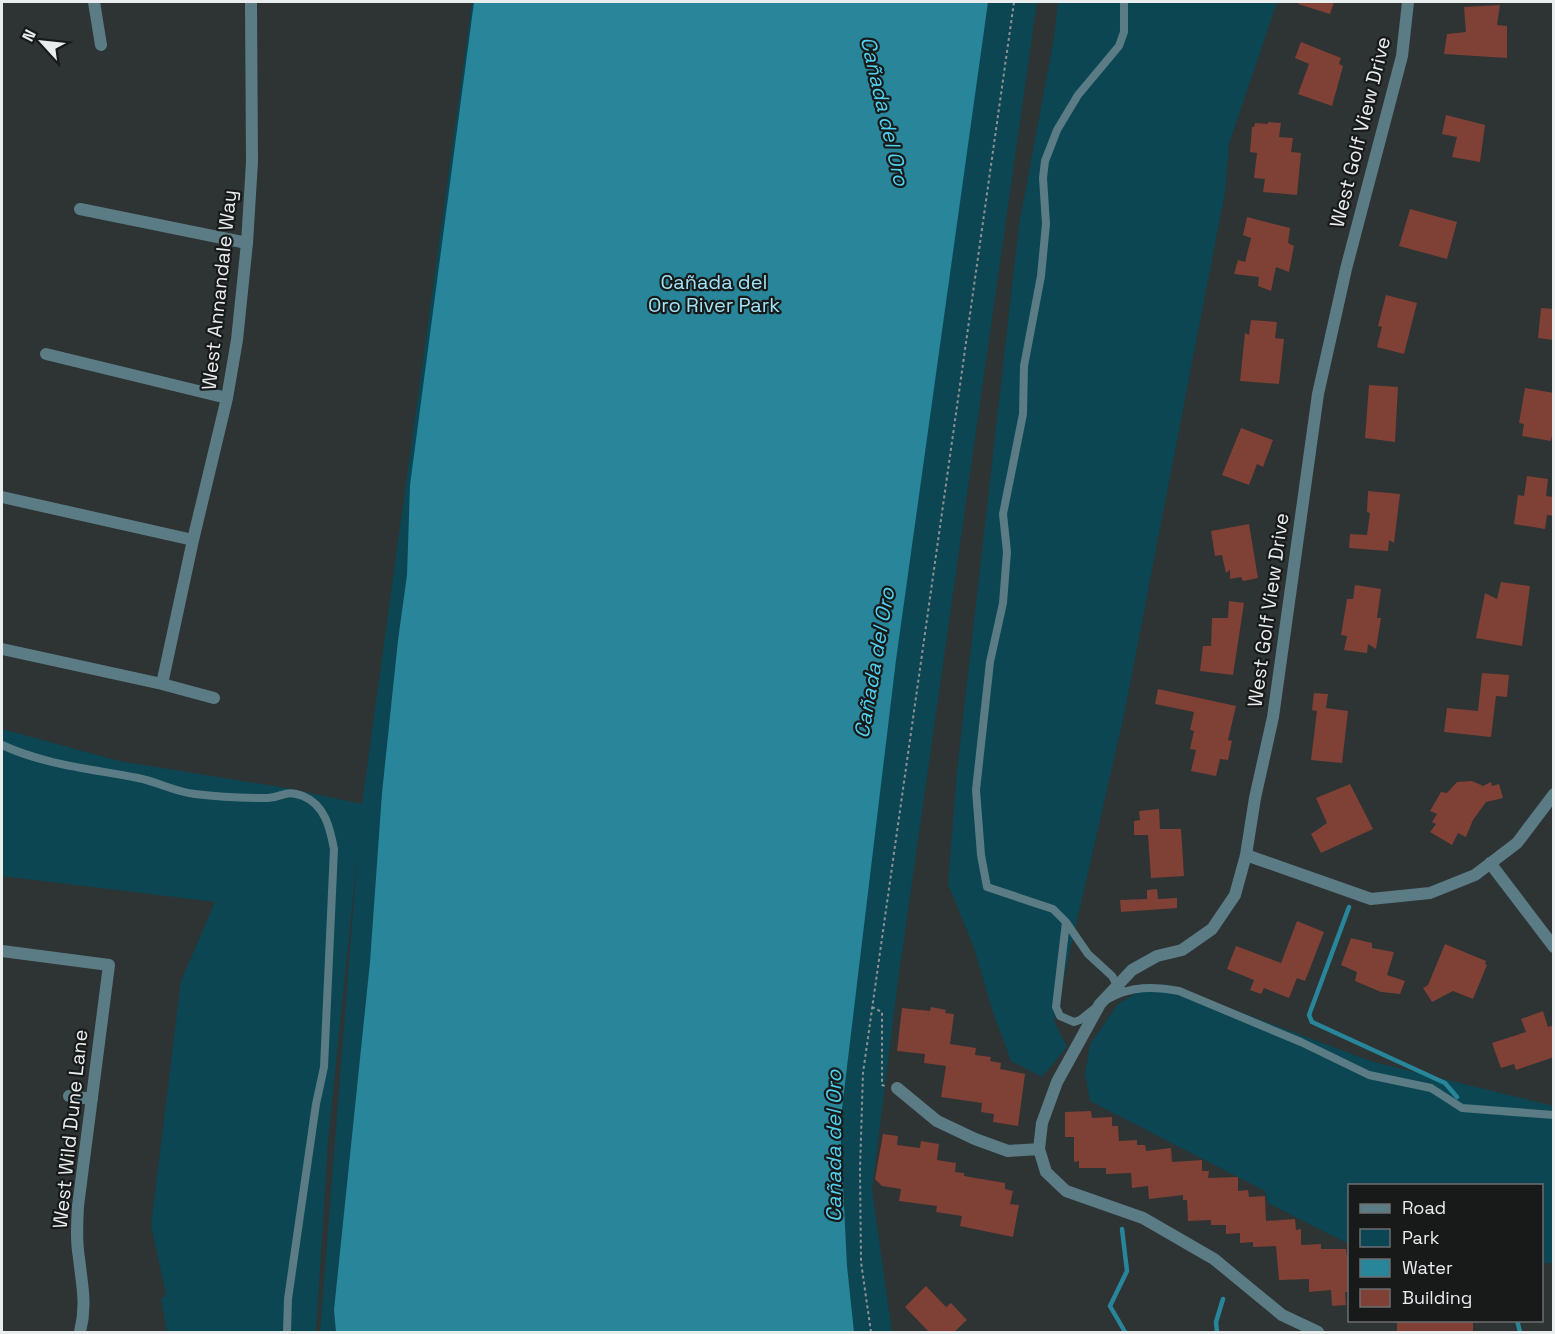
<svg xmlns="http://www.w3.org/2000/svg" width="1555" height="1334" viewBox="0 0 1555 1334" font-family="'Space Grotesk',sans-serif">
<rect width="100%" height="100%" fill="#2e3334"/>
<!-- green -->
<path fill="#0c4653" d="M472 2H1037L898 981 872 1190 892 1332H320L358 848 328 1142 316 1332H167L161 1299 166 1295 151 1225 181 981 215 902 2 876V729L119 761 286 788 362 804Z
M1058 2H1277L1229 144 1225 192 1124 715 1054 1021 1067 1047 1042 1077 1011 1061 993 1012 973 945 948 884 957 771 1019 225 1054 38Z
M1147 986 1195 995 1370 1061 1553 1106V1263H1542V1186H1350L1349 1244 1268 1203 1265 1191 1090 1101 1085 1074 1090 1044 1118 1004Z"/>
<!-- water -->
<path fill="#28859a" d="M474 2H988L896 660 840 1125 847 1266 854 1332H336L334 1310 370 962 382 793 398 640 407 575 410 485Z"/>
<g fill="none" stroke-linecap="round" stroke-linejoin="round">
<!-- stream -->
<path stroke="#28859a" stroke-width="4.5" d="M1349 907 1309 1015 1312 1022 1445 1083 1457 1097
M1122 1229 1127 1271 1110 1306 1125 1332
M1517 1320 1520 1332
M1217 1332 1216 1322 1223 1299"/>
</g>
<!-- building -->
<path fill="#7f4036" d="M1299 2H1334L1330 14 1298 4Z
M1500 5 1497 25 1507 26V58L1444 54 1447 34 1466 32 1464 7Z
M1301 42 1341 58 1339 64 1343 66 1332 106 1298 94 1309 64 1295 58Z
M1446 115 1485 125 1480 162 1452 157 1457 137 1442 134Z
M1268 122 1281 123 1279 137 1293 138 1291 152 1301 153 1297 195 1263 192 1265 179 1254 178 1257 153 1250 152 1252 127H1254L1255 123 1268 124Z
M1410 209 1457 222 1447 259 1399 246Z
M1247 217 1290 228 1288 243 1294 246 1289 272 1276 267 1271 291 1258 286 1259 277 1234 274 1238 260 1245 262 1251 238 1243 235Z
M1386 295 1417 303 1404 354 1377 347 1382 327 1378 326Z
M1541 308 1554 309V340L1538 338Z
M1251 320 1277 322 1275 338 1284 339 1279 384 1240 381 1245 333 1249 335Z
M1369 385 1398 387 1395 442 1365 438Z
M1525 388 1554 393V425L1551 441 1522 436 1524 424 1519 423Z
M1241 428 1273 440 1263 467 1257 464 1249 485 1222 475Z
M1527 476 1548 479 1546 496 1554 497V516L1547 515 1545 529 1514 524 1518 495 1524 496Z
M1368 491 1400 494 1394 543 1389 540 1388 551 1349 548 1350 534 1367 535 1370 513 1367 512Z
M1249 524 1258 578 1243 581 1241 577 1230 579V570L1226 573 1222 555 1215 556 1211 531Z
M1501 582 1530 586 1522 646 1476 638 1485 593 1497 599Z
M1355 585 1381 589 1377 618H1381L1376 649 1368 644 1367 653 1344 650 1347 636 1341 635 1347 599H1353Z
M1229 601 1244 603 1233 675 1200 671 1203 646H1211L1212 618H1228Z
M1482 673 1509 675 1507 697 1496 696 1491 737 1444 732 1447 708 1478 711Z
M1158 689 1236 706 1228 740 1232 741 1228 760 1220 759 1216 776 1191 771 1196 750 1190 749 1194 731 1190 730 1194 712 1155 704Z
M1314 693 1328 694 1326 708 1348 711 1342 763 1311 760 1317 711 1312 710Z
M1472 781 1483 786 1491 782 1492 786 1499 784 1503 798 1486 802 1473 820 1466 837 1458 833 1452 845 1430 832 1436 824 1432 822 1437 814 1430 811 1441 792 1447 793 1457 782Z
M1350 784 1373 829 1321 853 1311 834 1327 823 1316 798Z
M1159 809 1160 829H1181L1184 876 1151 878 1148 835H1134V821L1140 820 1139 811Z
M1157 889 1158 899 1177 898V908L1121 912 1120 900 1147 899V890Z
M1297 921 1324 932 1305 981 1297 978 1289 998 1264 988 1261 994 1250 990 1254 980 1227 969 1236 946 1281 963Z
M1351 938 1372 943V948L1394 952 1387 975 1405 981 1400 994 1381 992 1355 981 1357 972 1341 965Z
M1445 944 1486 961 1485 964 1487 965 1473 999 1453 991 1432 1002 1423 988 1428 985Z
M931 1007 946 1010 945 1013 954 1014 950 1044 976 1048 975 1055 991 1057 990 1061 1001 1063 1000 1069 1025 1074 1018 1126 993 1122 994 1114 981 1112 982 1103 941 1097 946 1066 924 1063 925 1054 897 1051 902 1008 930 1011Z
M1543 1011 1548 1027 1554 1025V1057L1516 1070 1514 1064 1501 1068 1492 1043 1526 1032 1521 1019Z
M1091 1111 1092 1118 1112 1117V1126H1118L1119 1141 1137 1140V1145H1145L1146 1151 1171 1148 1172 1162 1202 1160V1171H1209L1208 1178 1238 1177V1191L1248 1190 1249 1197 1265 1196 1266 1221 1295 1219 1296 1230 1301 1229V1245L1321 1244V1249H1346L1347 1256H1350V1292H1345L1346 1305 1332 1306 1331 1290 1309 1292V1279L1279 1280 1276 1246 1253 1247V1242L1240 1243V1233L1226 1234V1225H1211V1220L1188 1221 1187 1200H1183V1195L1149 1199 1148 1186 1132 1188 1131 1173 1106 1174V1168H1079V1161L1074 1162V1137H1065V1112Z
M883 1134 898 1136 897 1145 920 1148 921 1141 939 1144 937 1160 956 1163 955 1172 964 1173V1176L1005 1183V1189L1013 1191 1010 1204 1019 1205 1013 1237 960 1226 962 1216 936 1212 937 1206 899 1201 901 1189 882 1186 875 1179Z
M926 1286 946 1307 951 1303 967 1320 954 1332H929L905 1307Z
M1397 1320H1473V1332H1397Z"/>
<g fill="none" stroke-linecap="round" stroke-linejoin="round">
<!-- path -->
<path stroke="#8d9192" stroke-width="2" stroke-dasharray="3 3" stroke-linecap="butt" d="M872 1007 882 1012V1085L885 1086
M871 1332 861 1262 860 1169 863 1073 1014 2"/>
<!-- lane -->
<path stroke="#5b7c85" stroke-width="8" d="M2 745C45 765 92 769 138 778 158 782 176 792 195 794 219 797 244 798 268 798 284 797 285 789 303 796 325 805 330 828 334 849L324 1067 316 1104 288 1299 287 1332
M1066 922 1053 909 987 887 981 855 976 790 990 662 1003 603 1007 552 1003 514 1023 414 1024 366 1041 276 1046 224 1043 178 1045 161 1057 130 1078 95 1119 46 1124 32V2
M1108 999C1131 986 1153 986 1179 991L1301 1042 1369 1075 1431 1088 1462 1108 1554 1115
M1095 1008 1080 1020 1074 1022 1060 1016 1056 1007 1066 922 1088 954 1112 976 1117 985 1123 991"/>
<!-- street -->
<path stroke="#5b7c85" stroke-width="12" d="M94 2 101 45
M80 209 247 243
M46 354 227 398
M2 497 193 540
M2 649 162 684 214 698
M162 684 193 540 227 398 237 340 247 243 252 162 251 2
M1246 855 1371 899 1430 893 1475 875 1517 843 1554 794
M1490 863 1554 947
M2 951 109 965 78 1206C77 1224 76 1241 79 1258 82 1286 87 1304 80 1332
M897 1088 937 1121 975 1139 1008 1151 1039 1149
M69 1096 92 1099
M1318 1332 1282 1315 1214 1259 1143 1218 1066 1191 1046 1172 1039 1149 1042 1123 1057 1082 1100 1004 1132 970 1157 956 1182 950 1212 929 1235 895 1246 855 1255 798 1273 717 1318 394 1346 269 1402 56 1408 2"/>
</g>
<g text-anchor="middle" dominant-baseline="central" stroke-width="4.5" stroke-linejoin="round" paint-order="stroke">
<!-- street labels -->
<g font-size="20" fill="#eaedee" stroke="#181a1a">
<text transform="translate(1360 132) rotate(-76)">West Golf View Drive</text>
<text transform="translate(219 290) rotate(-84)">West Annandale Way</text>
<text transform="translate(1268 610) rotate(-82)">West Golf View Drive</text>
<text transform="translate(70 1129) rotate(-84)">West Wild Dune Lane</text>
</g>
<!-- park labels -->
<g font-size="20" fill="#a1e4f7" stroke="#181a1a">
<text x="714" y="282">Cañada del<tspan x="714" dy="23">Oro River Park</tspan></text>
</g>
<!-- water labels -->
<g font-size="21" font-style="italic" fill="#50d1f0" stroke="#181a1a">
<text transform="translate(885 111) rotate(77)">Cañada del Oro</text>
<text transform="translate(874 663) rotate(-80)">Cañada del Oro</text>
<text transform="translate(833 1146) rotate(-90)">Cañada del Oro</text>
</g>
</g>
<!-- border -->
<rect width="1555" height="1334" fill="none" stroke="#eaedee" stroke-width="6"/>
<!-- legend -->
<rect x="1348" y="1184" width="195" height="138" fill="#181a1a" stroke="#6c6e6f" stroke-width="1.5"/>
<rect x="1360" y="1204" width="30" height="9" fill="#5b7c85" stroke="#6c6e6f" stroke-width="1.5"/>
<text x="1402" y="1214" font-size="18" fill="#eaedee">Road</text>
<rect x="1360" y="1229" width="30" height="18" fill="#0c4653" stroke="#6c6e6f" stroke-width="1.5"/>
<text x="1402" y="1244" font-size="18" fill="#eaedee">Park</text>
<rect x="1360" y="1259" width="30" height="18" fill="#28859a" stroke="#6c6e6f" stroke-width="1.5"/>
<text x="1402" y="1274" font-size="18" fill="#eaedee">Water</text>
<rect x="1360" y="1289" width="30" height="18" fill="#7f4036" stroke="#6c6e6f" stroke-width="1.5"/>
<text x="1402" y="1304" font-size="18" fill="#eaedee">Building</text>
<!-- north arrow -->
<g transform="translate(42 42) rotate(297)" stroke="#181a1a" stroke-width="4.5" paint-order="stroke">
<path d="M0-4.5L10 22L0 15L-10 22Z" fill="#eaedee"/>
<text y="-9" font-size="16" font-weight="bold" text-anchor="middle" fill="#eaedee">N</text>
</g>
</svg>
